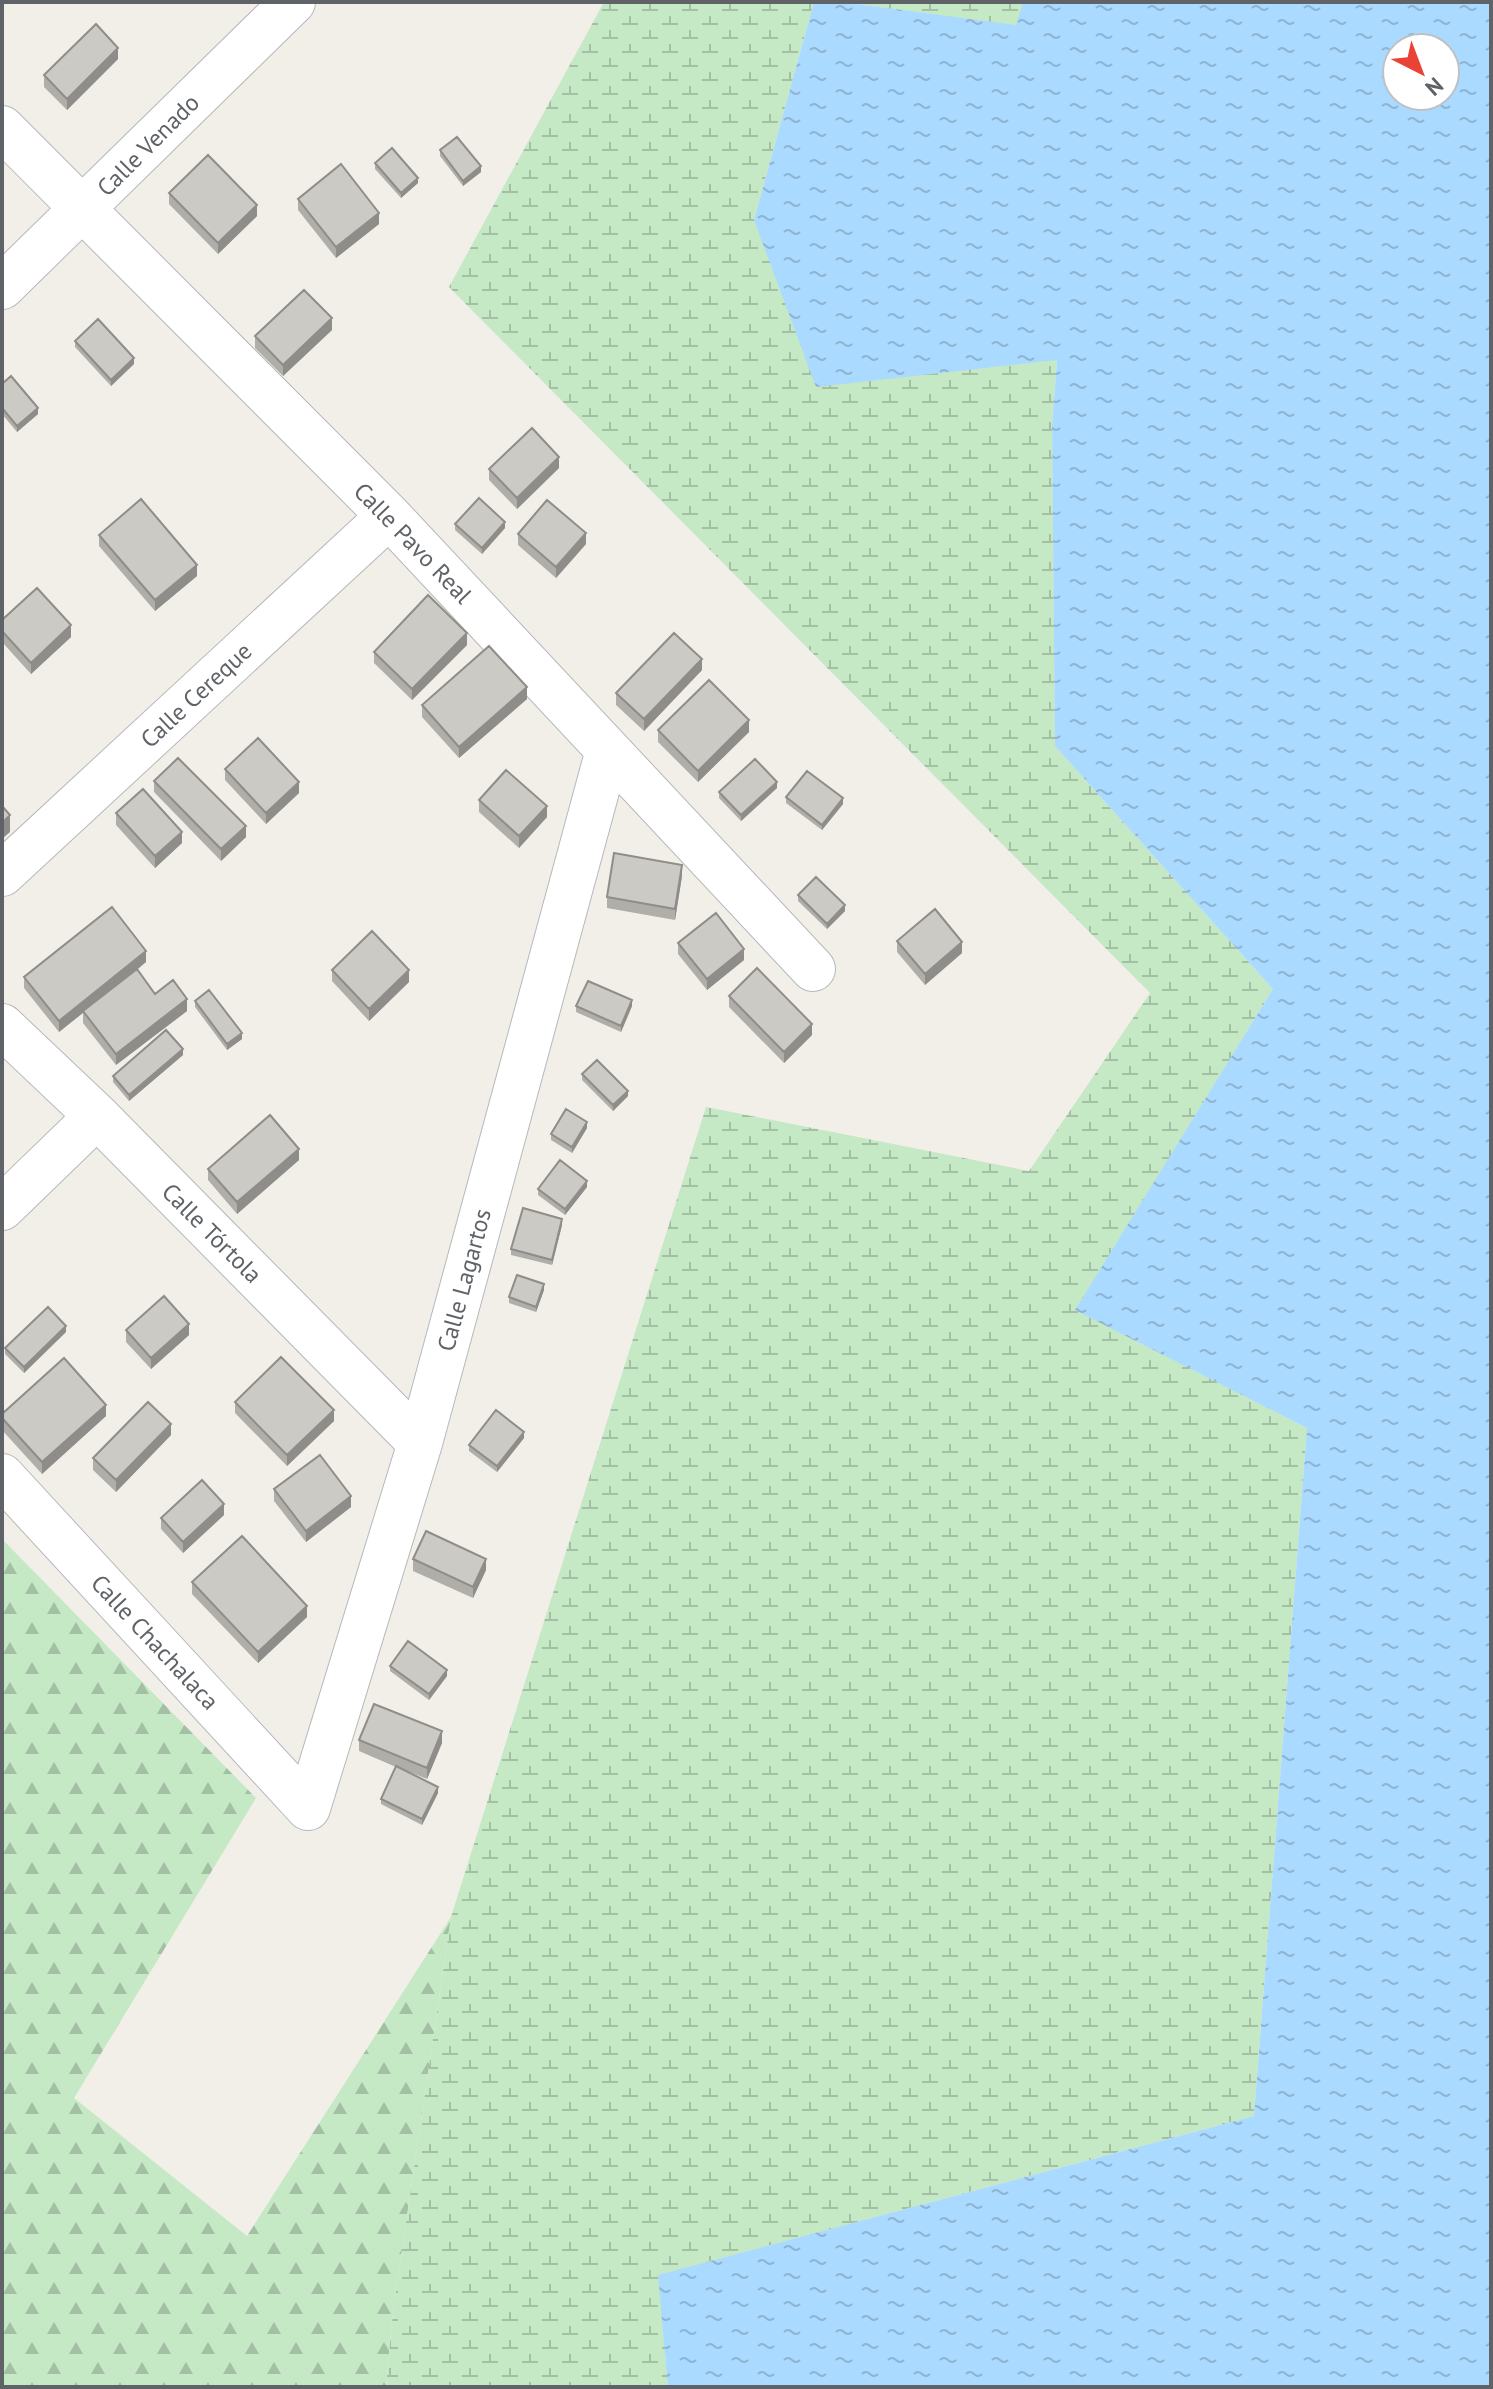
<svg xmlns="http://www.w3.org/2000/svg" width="1493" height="2389" viewBox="0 0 1493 2389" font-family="'PT Sans',sans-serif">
<defs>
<pattern id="forest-firs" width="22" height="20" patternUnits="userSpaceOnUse" patternTransform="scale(2)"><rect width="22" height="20" fill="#c5e8c5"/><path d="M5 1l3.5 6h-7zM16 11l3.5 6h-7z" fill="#a3c0a4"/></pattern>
<pattern id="wetland-marsh" width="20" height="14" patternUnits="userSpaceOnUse" patternTransform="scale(2)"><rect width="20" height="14" fill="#c5e8c5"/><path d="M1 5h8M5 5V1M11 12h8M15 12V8" fill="none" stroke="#a3c0a4"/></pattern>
<pattern id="water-ripples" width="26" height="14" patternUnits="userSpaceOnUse" patternTransform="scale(2)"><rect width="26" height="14" fill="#aadaff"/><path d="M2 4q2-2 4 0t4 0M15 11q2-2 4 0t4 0" fill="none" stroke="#8eb4d2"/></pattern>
</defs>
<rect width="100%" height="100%" fill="#f1efe8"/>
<!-- forest -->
<path fill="url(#forest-firs)" d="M2 1539 256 1798 74 2098 247 2236 451 1917 393 2311 386 2387H2Z"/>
<!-- wetland -->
<path fill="url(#wetland-marsh)" d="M604 2H814L754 220 1057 360 1052 426 1055 746 1273 989 1076 1310 1307 1428 1254 2116 659 2275 668 2387H386L393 2311 451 1917 706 1107 1029 1171 1150 993 449 287Z
M841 2H1023L1017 26Z"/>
<!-- water -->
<path fill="url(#water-ripples)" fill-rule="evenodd" d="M814 2H841L1016 25 1023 2H1491V2387H668L658 2275 1254 2116 1307 1428 1075 1310 1273 989 1055 746 1052 426 1057 360 816 387 754 220ZM1397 48H1445V96H1397Z"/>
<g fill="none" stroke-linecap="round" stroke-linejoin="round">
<defs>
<path id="street" d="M2 128 389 516 813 969
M2 287 293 2
M2 874 389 516
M2 1026 97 1116 420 1443
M2 1208 97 1116
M2 1476 308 1808
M308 1808 420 1443 608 750"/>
</defs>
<!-- street casing -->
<use href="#street" stroke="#b5b8bc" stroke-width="46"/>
<!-- street -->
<use href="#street" stroke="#fff" stroke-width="44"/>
</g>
<!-- wall -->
<path fill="#afaea9" d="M118 59 67 110 44 87V75Z
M440 150 481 172 463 186 440 156Z
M375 163 418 183 401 198 375 169Z
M169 193 257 216 218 254 169 204Z
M298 199 379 224 336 258 298 210Z
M332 330 283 376 255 348V336Z
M75 341 134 364 111 386 75 347Z
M2 384 38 414 17 432 2 414Z
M559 468 517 509 489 480V469Z
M455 524 505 528 482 554 455 530Z
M518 534 586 544 556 578 518 545Z
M99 535 197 576 155 611 99 546Z
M2 620 71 637 31 674 2 642Z
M467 645 412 700 374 663V652Z
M702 670 644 731 616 705V693Z
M527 699 459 758 422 717V705Z
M658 730 749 732 698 782 658 742Z
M225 769 299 793 266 824 225 780Z
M154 781 246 837 221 861 154 792Z
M777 788 741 821 719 798V792Z
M786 797 843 804 822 830 786 803Z
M479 800 547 817 519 848 479 812Z
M116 813 182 843 155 868 116 825Z
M682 876 675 920 607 908V897Z
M798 895 845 911 827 929 798 901Z
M897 941 962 953 925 985 897 952Z
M678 943 744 960 707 990 678 954Z
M146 962 137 970 155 994 187 1011 116 1065 83 1023V1013L59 1032 24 988V977Z
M332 970 409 982 369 1021 332 981Z
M729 996 812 1035 784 1063 729 1007Z
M195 1001 242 1039 227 1050 195 1007Z
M576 1006H632L621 1032 576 1012Z
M183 1055 129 1101 113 1082V1076Z
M582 1074 628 1096 613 1111 582 1080Z
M587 1128 572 1153 551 1140V1134Z
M299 1160 237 1214 208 1180V1169Z
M587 1187 565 1215 538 1195V1189Z
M562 1225 552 1265 511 1255V1249Z
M544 1290 536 1312 509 1303V1297Z
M126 1330 189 1335 151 1369 126 1342Z
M66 1332 24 1373 5 1354V1348Z
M235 1402 334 1421 287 1466 235 1413Z
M2 1414 106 1416 42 1474 2 1430Z
M171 1435 116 1492 93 1470V1458Z
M524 1438 497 1472 469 1451V1445Z
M274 1489 351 1507 306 1542 274 1501Z
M224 1515 183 1553 161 1529V1518Z
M413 1559 486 1570 473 1598 413 1571Z
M192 1582 307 1617 258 1663 192 1594Z
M390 1666 447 1676 429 1700 390 1671Z
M359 1740 442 1743 427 1779 400 1768 438 1793 422 1825 381 1804V1799L396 1767 359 1751Z"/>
<!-- shaded-wall -->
<path fill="#8f8d8a" d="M118 48V59L67 110V99Z
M481 166V172L463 186V181Z
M418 178V183L401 198V193Z
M257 205V216L218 254V243Z
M379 213V224L336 258V247Z
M332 318V330L283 376V365Z
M134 358V364L111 386V380Z
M38 408V414L17 432V426Z
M559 457V468L517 509V498Z
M505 522V528L482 554V548Z
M586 533V544L556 578V567Z
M197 565V576L155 611V600Z
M71 625V637L31 674V663Z
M467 633V645L412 700V689Z
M702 659V670L644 731V719Z
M527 687V699L459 758V747Z
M749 720V732L698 782V771Z
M299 782V793L266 824V813Z
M777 782V788L741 821V815Z
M843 798V804L822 830V825Z
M547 806V817L519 848V836Z
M10 815V832L2 839V823Z
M246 826V837L221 861V849Z
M182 832V843L155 868V856Z
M682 865V876L675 920V909Z
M845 905V911L827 929V924Z
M962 942V953L925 985V974Z
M744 949V960L707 990V979Z
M146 951V962L59 1032V1021Z
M409 970V982L369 1021V1009Z
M187 999V1011L116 1065V1054Z
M632 1000V1006L621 1032V1026Z
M812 1024V1035L784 1063V1052Z
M242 1033V1039L227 1050V1044Z
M183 1049V1055L129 1101V1095Z
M628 1091V1096L613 1111V1105Z
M587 1122V1128L572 1153V1147Z
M299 1149V1160L237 1214V1202Z
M587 1181V1187L565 1215V1209Z
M562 1219V1225L552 1265V1260Z
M544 1284V1290L536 1312V1307Z
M189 1324V1335L151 1369V1358Z
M66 1326V1332L24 1373V1367Z
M106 1405V1416L42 1474V1462Z
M334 1410V1421L287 1466V1455Z
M171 1424V1435L116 1492V1480Z
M524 1432V1438L497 1472V1466Z
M351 1496V1507L306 1542V1531Z
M224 1504V1515L183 1553V1542Z
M486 1559V1570L473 1598V1587Z
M307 1606V1617L258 1663V1652Z
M447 1670V1676L429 1700V1694Z
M442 1731V1743L427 1779V1768Z
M438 1787V1793L422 1825V1819Z"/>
<!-- building -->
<path fill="#cccac5" stroke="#8f8d8a" stroke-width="2" d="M96 24 118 48 67 99 44 75Z
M457 137 481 166 463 181 440 150Z
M392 148 418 178 401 193 375 163Z
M208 155 257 205 218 243 169 193Z
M341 164 379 213 336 247 298 199Z
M304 290 332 318 283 365 255 336Z
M98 319 134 358 111 380 75 341Z
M11 376 38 408 17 426 2 408V384Z
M532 428 559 457 517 498 489 469Z
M479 498 505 522 482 548 455 524Z
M141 499 197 565 155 600 99 535Z
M547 500 586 533 556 567 518 534Z
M37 588 71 625 31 663 2 631V620Z
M428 595 467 633 412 689 374 652Z
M674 633 702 659 644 719 616 693Z
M489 646 527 687 459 747 422 705Z
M709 680 749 720 698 771 658 730Z
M258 738 299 782 266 813 225 769Z
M178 758 246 826 221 849 154 781Z
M755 759 777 782 741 815 719 792Z
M506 770 547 806 519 836 479 800Z
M807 771 843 798 822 825 786 797Z
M143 789 182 832 155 856 116 813Z
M2 806 10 815 2 823Z
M614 853 682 865 675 909 607 897Z
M816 877 845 905 827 924 798 895Z
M112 907 146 951 59 1021 24 977Z
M935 909 962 942 925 974 897 941Z
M716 913 744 949 707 979 678 943Z
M372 931 409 970 369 1009 332 970Z
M757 968 812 1024 784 1052 729 996Z
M137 969 155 994 173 980 187 999 116 1054 83 1011Z
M588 981 632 1000 621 1026 576 1006Z
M209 990 242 1033 227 1044 195 1001Z
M166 1030 183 1049 129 1095 113 1076Z
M597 1060 628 1091 613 1105 582 1074Z
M566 1109 587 1122 572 1147 551 1134Z
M270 1115 299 1149 237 1202 208 1169Z
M560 1160 587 1181 565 1209 538 1189Z
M523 1208 562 1219 552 1260 511 1249Z
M517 1275 544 1284 536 1307 509 1297Z
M164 1296 189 1324 151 1358 126 1330Z
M48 1307 66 1326 24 1367 5 1348Z
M281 1357 334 1410 287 1455 235 1402Z
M64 1358 106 1405 42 1462 2 1418V1414Z
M148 1402 171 1424 116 1480 93 1458Z
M496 1410 524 1432 497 1466 469 1445Z
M320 1455 351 1496 306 1531 274 1489Z
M202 1480 224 1504 183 1542 161 1518Z
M426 1531 486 1559 473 1587 413 1559Z
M242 1536 307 1606 258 1652 192 1582Z
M408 1641 447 1670 429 1694 390 1666Z
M374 1704 442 1731 427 1768 359 1740Z
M396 1766 438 1787 422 1819 381 1799Z"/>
<g text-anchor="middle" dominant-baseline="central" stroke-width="6" stroke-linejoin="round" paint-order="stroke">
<!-- street labels -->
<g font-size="24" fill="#5f6368" stroke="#fff">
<text transform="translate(148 145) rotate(-45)">Calle Venado</text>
<text transform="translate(413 543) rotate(46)">Calle Pavo Real</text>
<text transform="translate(196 695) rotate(-43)">Calle Cereque</text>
<text transform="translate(212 1233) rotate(45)">Calle Tórtola</text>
<text transform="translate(464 1280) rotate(-75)">Calle Lagartos</text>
<text transform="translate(155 1642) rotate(47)">Calle Chachalaca</text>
</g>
</g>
<!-- border -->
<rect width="1493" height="2389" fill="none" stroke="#5f6368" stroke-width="8"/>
<!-- north arrow -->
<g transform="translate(1421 72) rotate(138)"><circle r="38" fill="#ffffff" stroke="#bfc1c3" stroke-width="2"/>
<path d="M0-6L14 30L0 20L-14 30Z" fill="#ea4335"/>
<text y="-12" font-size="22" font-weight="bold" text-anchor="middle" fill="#5f6368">N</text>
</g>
</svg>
